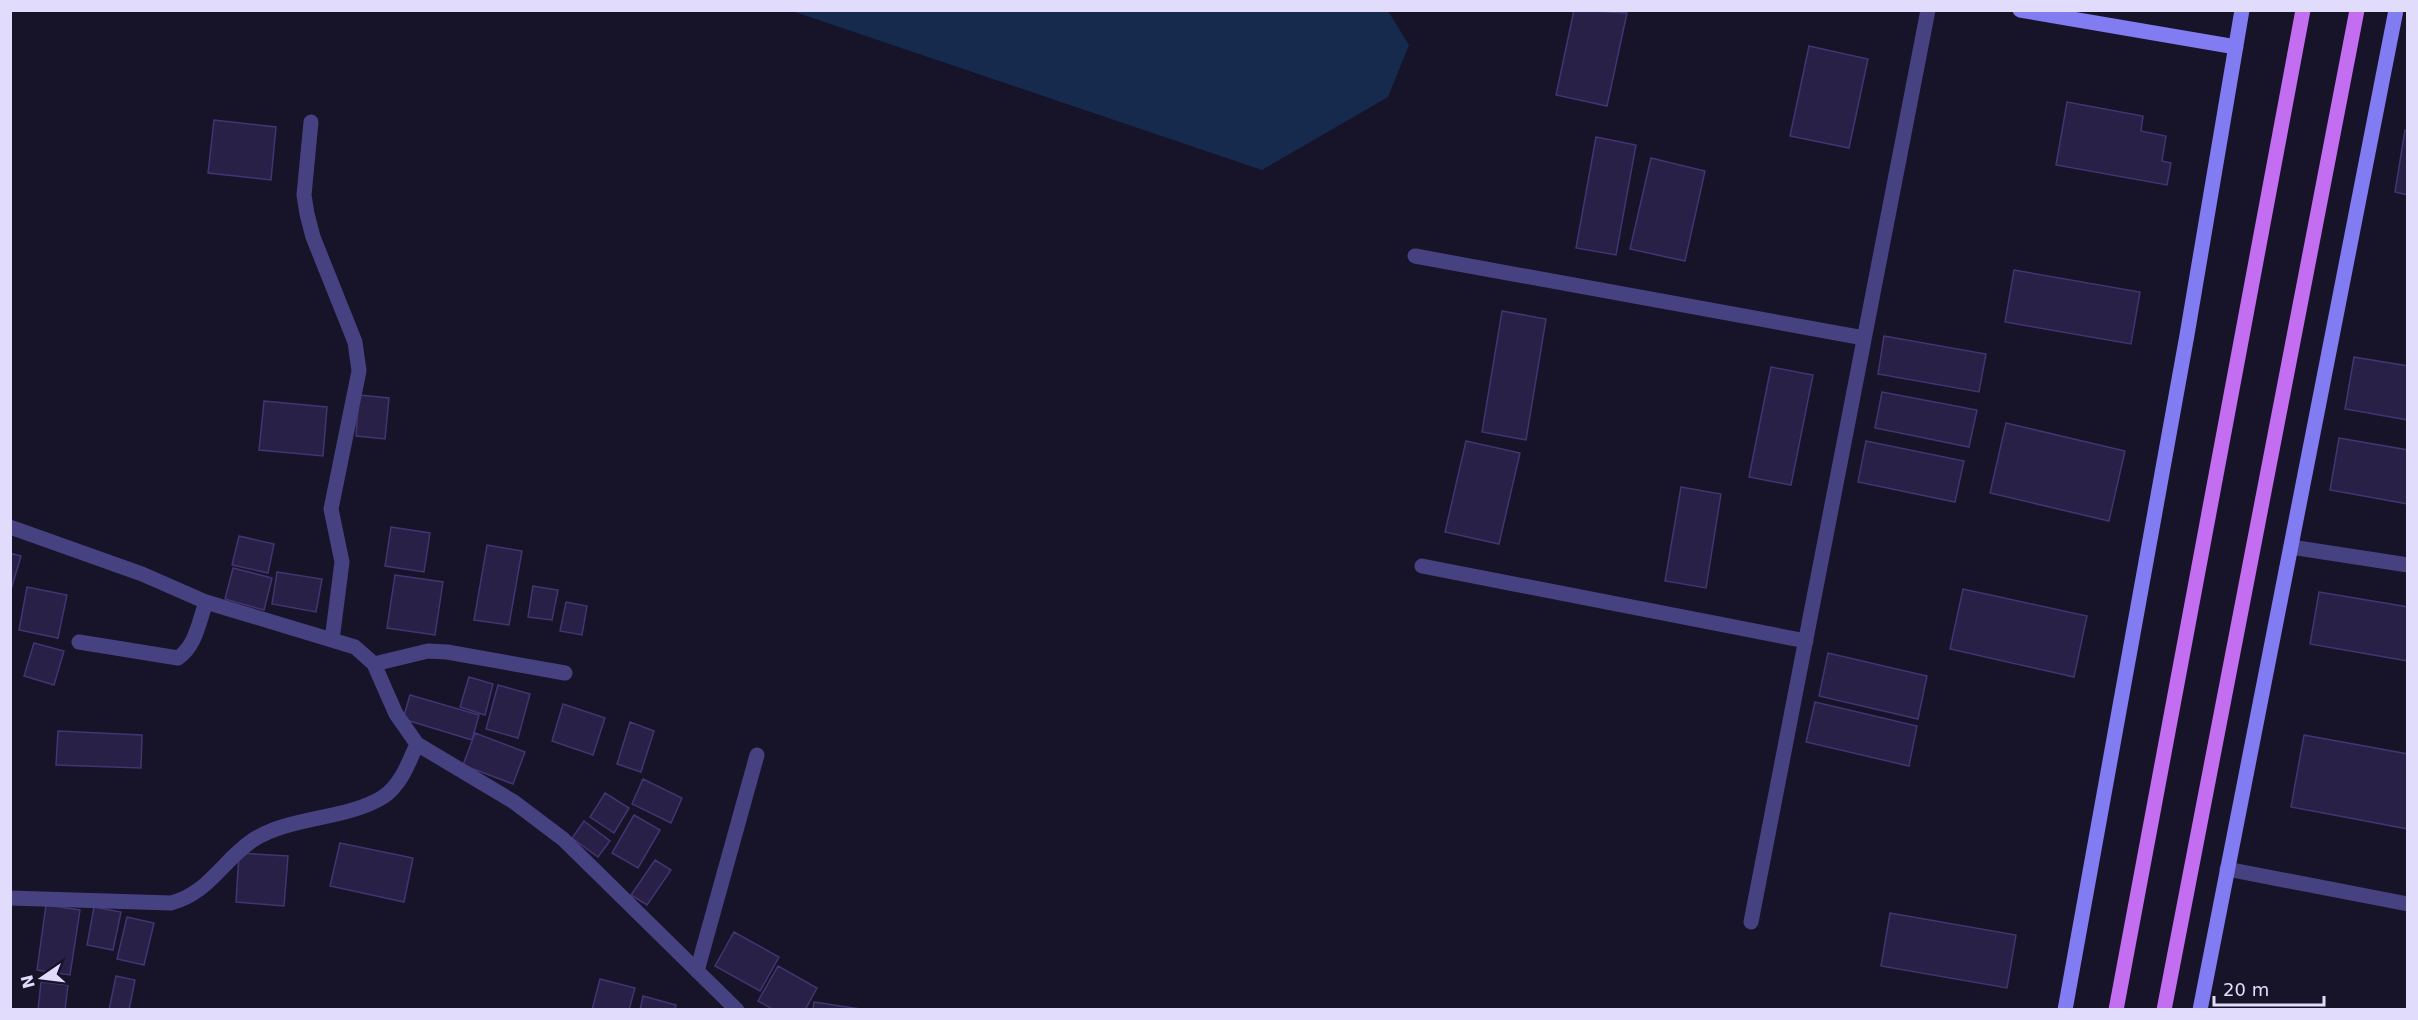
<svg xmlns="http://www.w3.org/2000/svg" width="2418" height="1020" viewBox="0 0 2418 1020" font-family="'DejaVu Sans',sans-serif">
<rect width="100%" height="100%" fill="#171328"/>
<!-- water -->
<path fill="#162a4e" d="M792 11H1388L1409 45 1388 97 1262 170Z"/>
<!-- building -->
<path fill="#292047" stroke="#423571" stroke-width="1.5" d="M1574 10 1627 13 1607 106 1556 95Z
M1809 46 1868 59 1849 148 1790 136Z
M2067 102 2143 116 2141 131 2166 136 2162 161 2171 163 2167 185 2056 165Z
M214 120 276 127 271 180 208 173Z
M2405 130H2408V195L2395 192Z
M1596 137 1636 145 1616 255 1576 248Z
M1651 158 1705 171 1685 261 1630 249Z
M2014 270 2140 292 2131 344 2005 322Z
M1502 311 1546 319 1526 440 1482 432Z
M1884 336 1986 354 1979 392 1878 374Z
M2354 357 2408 366V420L2345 409Z
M1771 367 1813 375 1791 485 1749 477Z
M1882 392 1977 410 1969 447 1875 428Z
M359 395 389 398 385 439 356 436Z
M264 401 327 407 323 456 259 450Z
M2006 423 2125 451 2109 521 1990 493Z
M2339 438 2408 450V504L2330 490Z
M1466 441 1520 453 1499 544 1445 532Z
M1866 441 1964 461 1955 502 1858 482Z
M1681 487 1721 494 1706 588 1665 581Z
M391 527 430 533 424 572 385 566Z
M239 536 274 544 268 573 232 565Z
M487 545 522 551 509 625 474 620Z
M10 553 21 556 10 593Z
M233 568 272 578 264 610 225 599Z
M277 572 322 579 316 612 272 604Z
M395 575 443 582 435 635 387 628Z
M533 586 558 590 552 620 528 617Z
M27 587 67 595 58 638 19 630Z
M1963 589 2087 616 2074 677 1950 649Z
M2319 592 2408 607V661L2310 644Z
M566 602 587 606 582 635 560 631Z
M34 643 64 651 54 685 24 676Z
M1828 653 1927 676 1918 719 1819 696Z
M469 677 493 684 485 715 460 707Z
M498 685 530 694 518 738 486 729Z
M410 695 479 715 472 740 403 719Z
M1815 702 1917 726 1909 766 1806 742Z
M563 704 605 718 593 755 552 741Z
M630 722 654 731 641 772 617 764Z
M58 731 142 735 141 768 56 765Z
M475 733 525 752 513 784 463 765Z
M2304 735 2408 754V829L2291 807Z
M643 779 682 798 671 823 632 804Z
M605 793 629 808 614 833 590 817Z
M634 815 660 830 638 868 612 853Z
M584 821 610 841 598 857 572 838Z
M340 843 413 858 404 902 330 886Z
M239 853 288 856 284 906 236 902Z
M655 860 671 870 647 905 631 895Z
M46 905 80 910 70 975 37 970Z
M94 907 121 912 113 950 87 945Z
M1890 913 2016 935 2007 988 1881 966Z
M127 917 154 923 144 965 117 959Z
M734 932 779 957 760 991 715 966Z
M778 966 817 988 805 1010H774L758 1001Z
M116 976 135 980 129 1010H109Z
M600 979 635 988 629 1010H592Z
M41 982 68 985 65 1010H38Z
M643 996 676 1005 675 1010H640Z
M814 1002 860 1009V1010H813Z"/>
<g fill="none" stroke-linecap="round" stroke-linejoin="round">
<!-- street -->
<path stroke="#464282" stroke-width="15" d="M311 122 304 195 307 214 313 237 355 342 359 371 331 509 342 562 332 640
M1415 256 1864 338
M10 527 142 574 206 602 355 647 374 664 396 714 417 744 514 802 563 839 737 1010
M2291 547 2408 565
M1422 566 1806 641
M79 642 178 658C196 646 199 621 206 602
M374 664 428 651 447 652 565 673
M2227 869 2408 904
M10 898 171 903C209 893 222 861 253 840 290 816 346 820 383 797 401 785 409 762 417 744
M1751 922 1928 10
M697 971 757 755"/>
<!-- secondary -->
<path stroke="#827cf3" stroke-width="15" d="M2020 10 2236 47
M2065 1010 2187 335 2242 10
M2200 1010 2396 10"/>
<!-- primary -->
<path stroke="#c36ef1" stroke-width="15" d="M2116 1010 2303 10
M2164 1010 2357 10"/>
</g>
<!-- border -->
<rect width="2418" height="1020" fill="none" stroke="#e1dcfc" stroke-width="24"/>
<!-- north arrow -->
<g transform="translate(42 978) rotate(256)" stroke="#171328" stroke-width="4.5" paint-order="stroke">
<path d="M0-4.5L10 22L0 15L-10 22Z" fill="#e1dcfc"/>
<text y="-9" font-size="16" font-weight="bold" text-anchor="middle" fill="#e1dcfc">N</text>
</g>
<!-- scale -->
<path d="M2214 996v9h110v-9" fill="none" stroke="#e1dcfc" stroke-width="3"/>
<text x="2223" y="996" font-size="18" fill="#e1dcfc" stroke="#171328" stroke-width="4.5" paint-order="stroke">20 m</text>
</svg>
